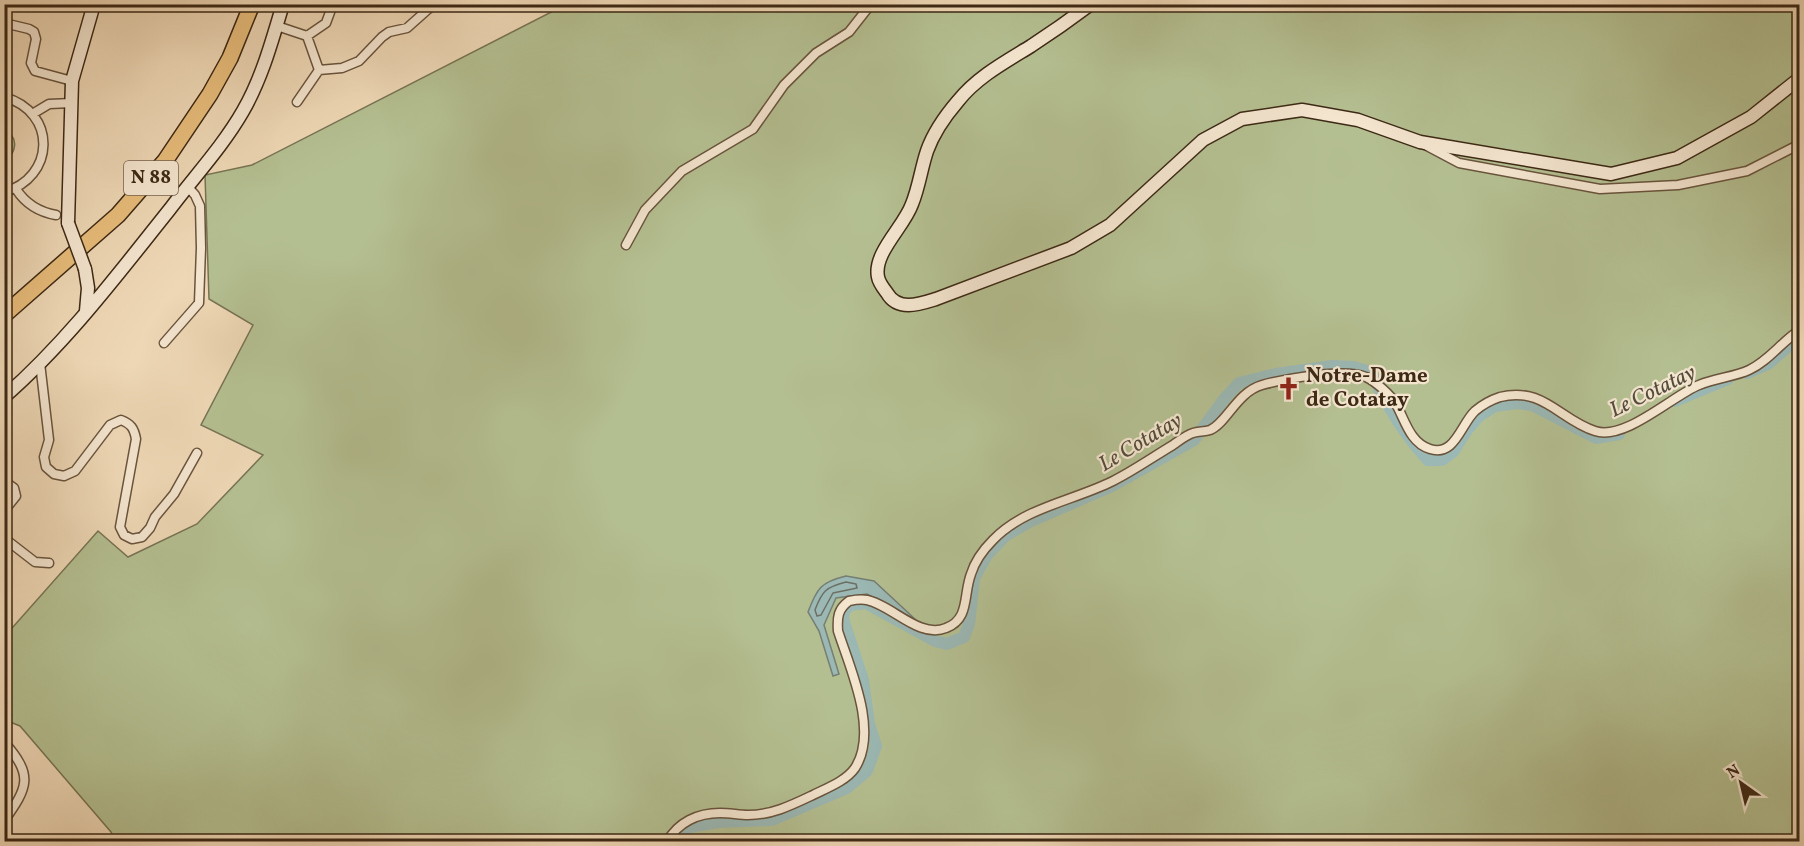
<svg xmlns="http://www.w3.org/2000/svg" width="1804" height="846" viewBox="0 0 1804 846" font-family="Vollkorn,serif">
<rect width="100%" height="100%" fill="#eed7b5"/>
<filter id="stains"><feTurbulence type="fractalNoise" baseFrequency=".00333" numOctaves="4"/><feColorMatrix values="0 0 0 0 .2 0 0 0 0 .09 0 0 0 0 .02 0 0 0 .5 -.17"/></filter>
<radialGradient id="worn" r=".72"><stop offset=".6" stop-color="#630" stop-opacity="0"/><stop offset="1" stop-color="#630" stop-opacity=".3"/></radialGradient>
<!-- green -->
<path fill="#b4bf91" stroke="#787453" stroke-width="1.5" d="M565 5H1799V841H115L111 832 20 726 5 720V636L98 531 128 557 197 524 263 455 201 425 253 325 209 299 205 175 252 165Z
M4 130C20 137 16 153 5 161Z"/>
<!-- water -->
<path fill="#9bb8b4" stroke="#757f74" stroke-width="1.5" d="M846 576 874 581 916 620 867 594 836 598 824 625 839 674 833 676 819 631 808 612C817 588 821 582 846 576Z"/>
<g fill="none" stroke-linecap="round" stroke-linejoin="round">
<!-- shore -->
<path stroke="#6c7064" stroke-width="1.5" d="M846 582 856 584 857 588 833 593 821 615 817 616 815 610C822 591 826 587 846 582Z"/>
<!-- river -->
<path stroke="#9bb8b4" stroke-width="12" d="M1747 373 1768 364 1800 336
M1675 401 1728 379
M676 842 680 832 695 826 718 822 772 820 847 788 867 771 876 746 869 724 863 680 843 619 844 611 850 605 866 603 935 641 947 644 964 637 969 624 974 578 987 555 1005 536 1029 522 1112 486 1194 440 1225 398 1239 383 1276 374 1332 366 1353 367 1371 372C1386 404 1404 435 1428 460H1442L1453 452 1467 430 1479 416 1495 406 1517 403 1532 405 1596 438 1619 434"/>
<defs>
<path id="street" d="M4 23 29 29 34 32 36 39 31 63 35 71 72 81
M277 26 307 36 326 23 333 4
M319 70 342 68 359 61 382 37 389 32 407 28 434 4
M4 97C58 112 55 178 4 192
M297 102 319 70 307 36
M34 113 49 104 72 103
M1425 145 1459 163 1600 189 1678 185 1747 171 1800 144
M16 189C25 203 39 212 56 215
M626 245 645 210 682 171 753 129 784 85 816 53 849 32 871 4
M164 343 199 303 201 248 200 206 195 195 187 186
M40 363 49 440 44 457 46 467 54 474 64 476 75 471 110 425 121 420C131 424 134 428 136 439L120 527 124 535 132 539 142 537 150 528 155 517 174 494 197 453
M4 481 14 488 16 496 4 511
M4 538 35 562 49 563
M4 742C34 776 28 787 4 821
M667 842C678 822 698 813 720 813 730 813 739 815 748 815 772 815 792 805 813 795 827 788 846 781 855 768 879 731 850 668 838 631 837 617 838 609 849 601 854 600 861 599 867 600 892 605 919 639 946 628 970 619 963 595 971 574 975 561 984 549 993 540 1025 507 1073 501 1113 481 1133 471 1153 457 1173 445 1179 441 1186 435 1193 433 1198 431 1204 432 1210 430 1226 424 1237 392 1262 385 1284 379 1344 368 1366 377 1376 382 1390 394 1396 404 1405 420 1410 443 1430 449 1455 457 1461 424 1475 411 1482 405 1491 400 1500 397 1543 386 1560 420 1595 431 1625 441 1672 396 1699 385 1715 378 1734 377 1749 370 1769 361 1782 341 1800 330"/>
<path id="secondary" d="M1091 4C1071 19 1051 33 1031 46 1005 62 977 77 958 101 946 115 933 134 927 151 921 169 919 187 912 204 904 227 873 253 878 277 879 283 884 289 887 293 898 312 920 304 936 299L1071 248 1110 225 1203 140 1242 119 1302 110 1358 120 1420 142 1611 174 1677 158 1751 117 1800 78
M68 223 72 81 94 4
M85 269 88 288 86 311
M4 397C67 342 118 274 170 209 194 177 223 146 243 111 262 78 272 41 283 4"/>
<path id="highway" d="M4 315 118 215 165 161 210 94 230 58 252 4"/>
</defs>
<!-- street casing -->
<use href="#street" stroke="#69543d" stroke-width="11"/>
<!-- secondary casing -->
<use href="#secondary" stroke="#3d2915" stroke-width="15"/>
<!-- highway casing -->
<use href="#highway" stroke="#3d2915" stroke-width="18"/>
<!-- street -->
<use href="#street" stroke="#f4e5cf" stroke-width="8"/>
<!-- secondary -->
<use href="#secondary" stroke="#f4e5cf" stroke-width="12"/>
<!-- highway -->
<use href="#highway" stroke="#e7bc7a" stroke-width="15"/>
<defs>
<path id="secondary-bridge" d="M68 223 85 269"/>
</defs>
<!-- secondary-bridge casing -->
<use href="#secondary-bridge" stroke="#3d2915" stroke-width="15" stroke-linecap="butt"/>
<!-- secondary-bridge -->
<use href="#secondary-bridge" stroke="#f4e5cf" stroke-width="12"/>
</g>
<!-- icons -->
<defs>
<symbol id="church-bare" viewBox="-9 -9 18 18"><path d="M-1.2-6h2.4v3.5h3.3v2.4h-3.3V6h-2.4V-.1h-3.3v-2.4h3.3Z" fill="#8f2418" stroke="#f4e5cf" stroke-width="2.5" paint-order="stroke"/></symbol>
</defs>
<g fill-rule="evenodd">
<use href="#church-bare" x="1272" y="372" width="33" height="33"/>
</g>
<g text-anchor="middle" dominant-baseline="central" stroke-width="4.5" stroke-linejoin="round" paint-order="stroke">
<!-- shield labels -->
<rect fill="#f4e5cf" stroke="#74614d" stroke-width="1.5" x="124" y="161" width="54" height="34" rx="4.5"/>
<g font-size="20" font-weight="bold" fill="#3d2915">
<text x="151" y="178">N 88</text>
</g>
<!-- poi labels -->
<g font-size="21" font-weight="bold" fill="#3d2915" stroke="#f4e5cf" text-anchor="start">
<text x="1306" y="376">Notre-Dame<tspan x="1306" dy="24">de Cotatay</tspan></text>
</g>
<!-- water labels -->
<g font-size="22" font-style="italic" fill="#544d3d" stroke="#f4e5cf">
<text transform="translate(1653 392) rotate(-26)">Le Cotatay</text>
<text transform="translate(1141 443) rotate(-31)">Le Cotatay</text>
</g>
</g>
<!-- margin -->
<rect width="1804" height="846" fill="none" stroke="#eed7b5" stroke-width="24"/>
<rect x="6" y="6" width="1792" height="834" fill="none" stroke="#3d2915" stroke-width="3"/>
<rect x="12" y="12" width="1780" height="822" fill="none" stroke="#3d2915" stroke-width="1.5"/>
<!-- north arrow -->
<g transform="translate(1741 783) rotate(326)" stroke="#f4e5cf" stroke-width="4.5" paint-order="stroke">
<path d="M0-4.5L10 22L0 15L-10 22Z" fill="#3d2915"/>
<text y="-9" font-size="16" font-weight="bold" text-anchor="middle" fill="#3d2915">N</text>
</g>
<rect width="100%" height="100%" filter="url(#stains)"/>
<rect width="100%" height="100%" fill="url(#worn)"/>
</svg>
